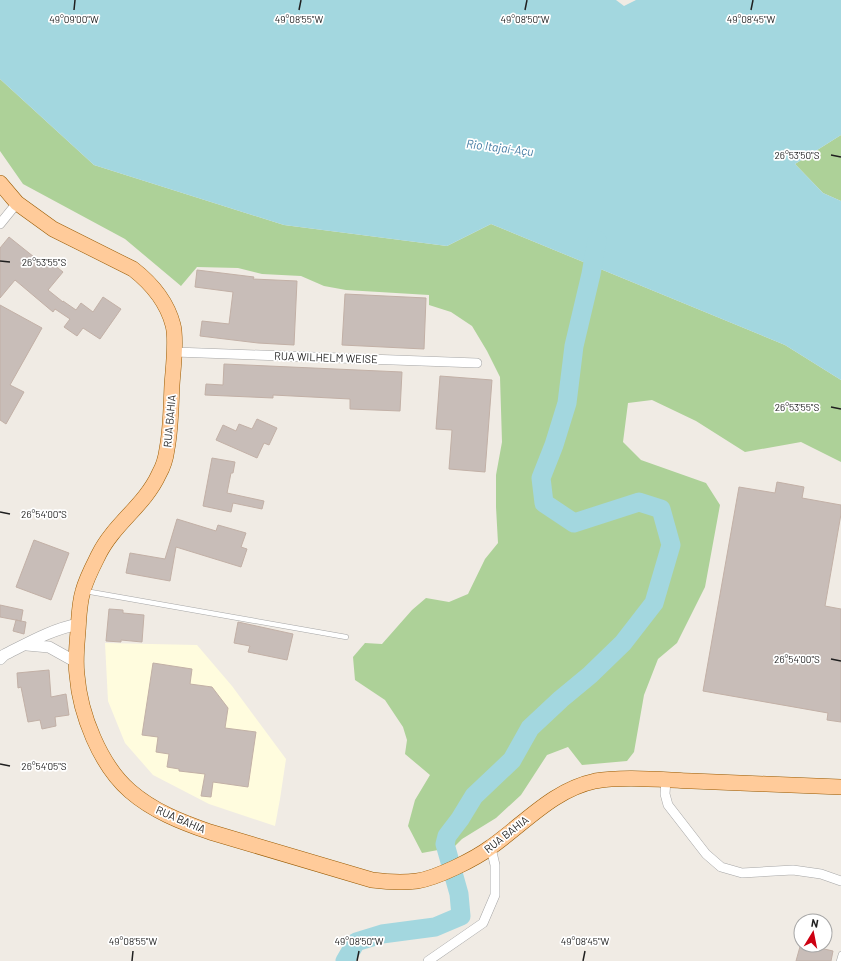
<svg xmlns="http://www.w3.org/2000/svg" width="841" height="961" viewBox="0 0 841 961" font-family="Barlow,sans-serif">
<rect width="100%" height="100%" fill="#f0ebe4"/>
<!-- education -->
<path fill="#fffcde" d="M105 643 197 645 232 686 286 759 280 799 275 826 209 804 153 775 125 743 108 701Z"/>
<!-- forest -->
<path fill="#add198" d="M0 79 94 165 284 225 447 246 491 224 785 345 841 380V462L801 442 745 452 696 421 652 400 628 403 623 442 641 460 706 483 720 505 705 587 677 643 658 659 644 695 634 752 627 761 582 765 568 747 547 755 521 795 496 818 462 839 454 847 422 853 408 826 415 800 430 775 405 754 407 740 403 727 385 700 355 680 353 657 365 643 382 644 412 610 426 598 449 602 468 594 485 559 498 543 496 507V475L502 442 500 377 487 351 472 326 451 312 429 305V295L346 290 324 286 301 276 262 274 238 268 197 267 181 286 125 239 23 184 0 151Z
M841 135V201L823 193 795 164Z"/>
<!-- water -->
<path fill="#a3d7df" d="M0 0H616L624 6 636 0H841V135L795 164 823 193 841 201V380L785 345 491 224 447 246 284 225 94 165 0 79Z"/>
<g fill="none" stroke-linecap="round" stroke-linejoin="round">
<!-- river -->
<path stroke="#a3d7df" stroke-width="19" d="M345 961 356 942 382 934 435 927 461 916 459 894 445 844 447 836 460 819 474 796 512 760 530 728 561 699 590 675 623 643 654 603 671 545 661 509 639 502 574 523 544 503 541 478 554 445 567 403 574 346 591 274 597 240"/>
</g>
<!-- building -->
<path fill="#c8bdb8" stroke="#c2b0a6" d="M9 237 44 265 48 260 63 272 48 290 63 302V301L76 310 81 303 93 312 103 297 121 309 100 339 83 328 77 336 64 327 70 319 55 309 53 312 15 280 0 298V248Z
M197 270 254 277 253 279 297 281 294 345 258 343 200 336 202 321 229 324 233 292 195 287Z
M345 294 426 298 424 349 342 345Z
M0 305 42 328 10 385 24 392 6 424 0 420Z
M224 364 402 372 400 411 350 409V399L273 395V398L205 395 206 384 223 385Z
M440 376 492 380 485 472 449 469 452 430 436 429Z
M257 419 277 428 269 445 264 443 257 458 216 440 223 425 236 431 239 424 252 429Z
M212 458 235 462 233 473H231L227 493 264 501 262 509 233 503 231 512 203 506Z
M777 482 804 487 802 498 841 505V514L825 606 841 609V722L827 720 828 713 703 691 739 487 775 493Z
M177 519 216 531 218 525 246 533 241 547 247 549 241 567 176 547 170 581 126 573 130 553 165 559Z
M34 540 69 553 51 600 16 587Z
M0 605 23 610 21 621 0 617Z
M109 609 123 610V613L144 615 142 642 121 640V642L106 641Z
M16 620 26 622 24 634 13 631Z
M238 622 293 634 287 660 248 652 250 646 234 643Z
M153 663 192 669 190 684 212 687 228 708 225 728 256 732 248 787 213 782 211 797 201 796 205 774 179 771V769L167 767 169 754 156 752 158 737 142 735Z
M49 670 51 697 66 694 69 715 55 717 56 726 42 729 40 720 28 722 21 687 18 688 17 673Z
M801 943V945H807L833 951 831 961H796Z"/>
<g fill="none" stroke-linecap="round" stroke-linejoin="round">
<defs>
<path id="service" d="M85 591 346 637
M839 961 841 954"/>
<path id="minor" d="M0 224 17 203
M175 352 477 363
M666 780 665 794 668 805 706 854 721 867 742 873 793 870 821 874 841 881
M428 961 483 923 495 895V865L491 848"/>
<path id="tertiary" d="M27 645 49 647 76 662
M0 659 4 655C28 643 52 629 79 624"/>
<path id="primary" d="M0 183 17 203 53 229 133 269C151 283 167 302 173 325 177 340 173 369 172 385 171 406 171 428 167 449 166 457 163 467 159 474 145 505 114 524 99 554 93 566 86 579 83 591 79 604 79 618 78 631 77 645 75 660 77 675 80 714 100 765 130 791 153 811 181 822 210 832L372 880C387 882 402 883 417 881 437 878 475 859 491 847 525 823 553 790 595 781 624 776 663 780 692 781 742 783 791 785 841 787"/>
</defs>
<!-- service casing -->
<use href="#service" stroke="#a6a6a6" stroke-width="5.5"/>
<!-- minor casing -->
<use href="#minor" stroke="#a6a6a6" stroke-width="10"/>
<!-- tertiary casing -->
<use href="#tertiary" stroke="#a6a6a6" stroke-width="12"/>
<!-- primary casing -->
<use href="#primary" stroke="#995a00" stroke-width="16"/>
<!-- service -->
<use href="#service" stroke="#fff" stroke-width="4.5"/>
<!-- minor -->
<use href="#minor" stroke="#fff" stroke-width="9"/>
<!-- tertiary -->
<use href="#tertiary" stroke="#fff" stroke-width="11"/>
<!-- primary -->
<use href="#primary" stroke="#ffcb9a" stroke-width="15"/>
</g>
<!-- ticks -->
<path fill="none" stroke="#1f1f1f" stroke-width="1.5" d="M74 10 75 0M299 10 301 0M525 10 527 0M751 10 753 0M831 155 841 157M0 261 10 262M831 407 841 409M0 512 10 514M831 659 841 661M0 764 10 766M132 961 133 951M357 961 359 951M583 961 585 951"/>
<g text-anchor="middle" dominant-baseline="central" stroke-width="3.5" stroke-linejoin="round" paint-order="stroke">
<!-- street labels -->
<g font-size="11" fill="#1f1f1f" stroke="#fff">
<text transform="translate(326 357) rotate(2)">RUA WILHELM WEISE</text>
<text transform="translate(169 421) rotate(-85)">RUA BAHIA</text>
<text transform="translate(181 819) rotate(23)">RUA BAHIA</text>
<text transform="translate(506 834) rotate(-38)">RUA BAHIA</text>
</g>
<!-- water labels -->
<g font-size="12" font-style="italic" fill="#427aa2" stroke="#fff">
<text transform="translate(500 147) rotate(7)">Rio Itajaí-Açu</text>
</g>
</g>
<g font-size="10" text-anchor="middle" fill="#1f1f1f" stroke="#fff" stroke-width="3.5" stroke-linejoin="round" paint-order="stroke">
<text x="74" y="23">49°09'00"W</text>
<text x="299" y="23">49°08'55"W</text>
<text x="525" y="23">49°08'50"W</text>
<text x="751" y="23">49°08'45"W</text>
<text x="797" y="159">26°53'50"S</text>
<text x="44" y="266">26°53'55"S</text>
<text x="797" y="411">26°53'55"S</text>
<text x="44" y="518">26°54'00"S</text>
<text x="797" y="663">26°54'00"S</text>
<text x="44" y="770">26°54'05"S</text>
<text x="133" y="945">49°08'55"W</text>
<text x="359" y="945">49°08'50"W</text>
<text x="585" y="945">49°08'45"W</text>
</g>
<!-- north arrow -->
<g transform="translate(813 933) rotate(10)"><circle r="19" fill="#ffffff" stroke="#a5a5a5"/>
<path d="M0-3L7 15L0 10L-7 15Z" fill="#cd0011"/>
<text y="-6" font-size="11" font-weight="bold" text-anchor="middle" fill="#1f1f1f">N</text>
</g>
</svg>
